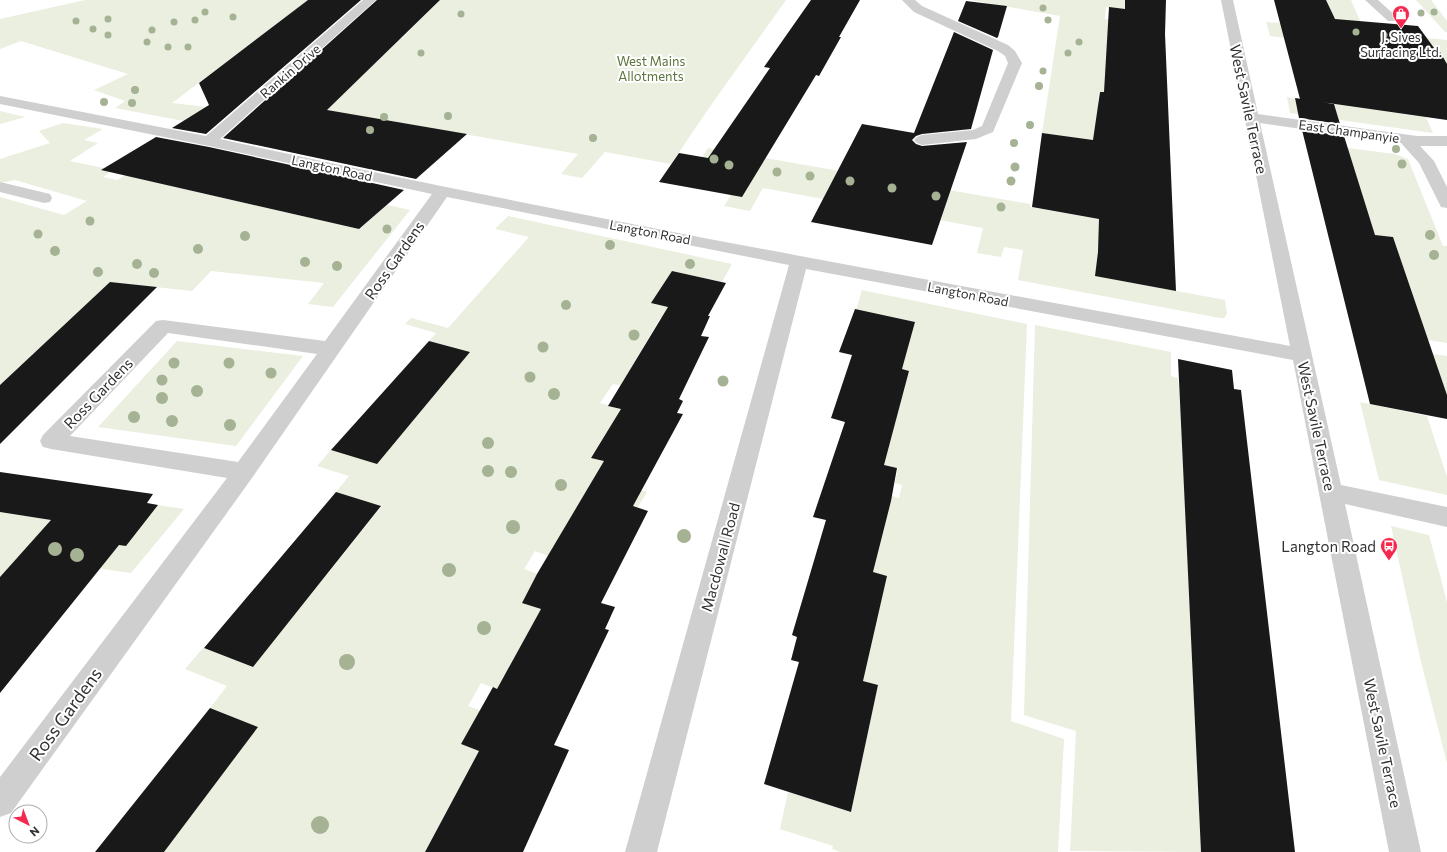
<svg xmlns="http://www.w3.org/2000/svg" width="1447" height="852" viewBox="0 0 1447 852" font-family="Commissioner,sans-serif">
<rect width="100%" height="100%" fill="#fff"/>
<!-- green -->
<path fill="#eaefdf" d="M85 0H308L172 103 207 107 189 122 115 108 125 101 94 90 128 74 21 41 0 49V19Z
M440 0H786L709 108 671 164 605 152 582 178 561 174 578 154 401 123 310 126 394 45 370 35 402 38Z
M970 0H1125V11L1106 7 1105 19 1124 22 1104 92H1099L1098 102 1125 106 1121 144 1042 133 1060 16Z
M1326 0H1351L1365 32 1447 40V65L1439 52C1383 45 1326 43 1270 36L1266 22 1282 23 1327 4Z
M1416 0H1431L1447 21V32H1445Z
M1287 97 1295 99 1298 111 1317 114 1314 101 1418 116 1412 99 1418 100 1433 133 1290 113Z
M0 111 25 117 0 124Z
M63 123 103 129 84 140 98 143 70 161 113 170 103 177 117 180 127 174 179 188 359 229 387 205 410 210 333 307 308 304 324 283 211 271 192 291 110 282 0 385V197L64 215 87 201 15 180 0 183V159L50 143 39 131Z
M708 148 1030 204V207L1099 219V227L1112 229 1096 272V276L1225 300 1227 314 1224 318H1220L1018 280 1023 250 1004 247 1001 257 977 253 983 228 763 188 750 211 724 206 731 195 695 168Z
M1347 148 1395 154 1408 159 1443 246H1447V343L1428 340 1393 237 1375 235Z
M508 216 732 264 722 282 672 271 652 303 682 310 702 325 661 317 623 381 655 393 613 384 600 403 621 409 591 457 646 473 638 489 647 492 638 507 585 493 548 556 535 551 524 569 538 574 522 603 541 609 497 689 481 683 468 706 517 724 475 720 461 744 479 751 425 852H164L258 727 210 708 227 686 185 669 203 648 253 667 381 507 336 492 349 476 317 466 331 450 470 352 429 341 436 333 405 324 411 318 448 328 529 237 495 229Z
M862 290 1027 324 1011 721 1064 739 1058 852H840L832 849 833 846 780 829 788 792 851 812 878 685 851 677 878 614 887 576 865 570 892 496 899 498 902 485 895 483 898 468 884 465 906 381 907 370 891 367 897 359 904 361 915 322 856 310Z
M1035 325 1171 352V376L1178 378 1181 415 1201 852 1070 851 1076 731 1024 715Z
M177 341 303 356 236 446 98 427Z
M1433 354 1447 356V395Z
M1360 402 1427 416 1447 477V495L1379 480Z
M158 505 184 509 131 573 18 557 0 577V512L124 531 126 546Z
M1391 526 1429 535 1447 602V763L1421 662Z"/>
<!-- building -->
<path fill="#191919" d="M308 0H361L206 134 172 128 209 105 199 83Z
M377 0H440L327 110 467 134 416 179 223 138Z
M811 0H860L839 37H841L819 76 816 75 742 197 659 182 679 153 708 158 770 68 764 67Z
M1125 0H1166L1165 34 1176 291 1095 276 1098 252 1099 219 1032 207 1042 133 1093 140 1100 92H1104L1109 7 1125 9Z
M1274 0H1326L1335 19 1418 26 1437 52H1440L1447 64V120L1300 99Z
M966 1 1007 6 998 37 997 38 958 21Z
M954 32 993 50 971 129 922 134 916 136 912 140 916 144 922 146 967 142 932 245 811 222 862 124 914 133Z
M1295 98 1334 104 1340 124 1299 118Z
M1302 130 1344 136 1375 235 1393 237 1447 395V419L1370 404Z
M156 137 209 147 404 190 359 229 101 170Z
M672 271 726 283 708 316H710L701 336 709 337 679 399 683 401 677 413 683 414 633 506 648 511 601 603 615 607 605 629 609 630 554 745 569 750 523 852H425L479 751 461 744 493 687 497 689 541 609 522 603 537 574 604 461 591 458 621 409 608 406 668 307 651 303Z
M110 282 157 287 0 444V385Z
M855 309 915 322 902 369 909 371 884 465 897 468 891 501 873 572 887 576 863 681 878 685 851 812 764 784 799 662 791 660 797 637 792 635 826 520 813 517 845 422 831 418 852 355 839 352Z
M429 341 470 352 377 464 331 450Z
M1178 359 1232 370 1234 389 1241 390 1295 852H1201Z
M0 472 153 494 147 503 158 505 126 546 119 545 0 693V577L51 520 0 512Z
M336 492 381 506 253 667 204 648Z
M210 708 258 727 164 852H95Z"/>
<g fill="none" stroke-linecap="round" stroke-linejoin="round">
<!-- minor -->
<path fill="#cfcfcf" fill-rule="evenodd" d="M363 0H376L220 139C575 217 933 281 1290 346L1245 120 1243 117 1244 115 1221 0H1233L1258 114 1417 136H1447V146H1420L1434 161 1447 187V208L1441 207 1419 163 1401 143 1260 123 1341 485 1447 507V527L1345 504 1421 852H1389L1293 360 806 269 657 852H625L789 265 447 197 252 478 11 813 0 817V777L227 478 51 449 43 447 40 441 43 435 156 321 163 320 325 341 432 194 209 146 0 104V96L206 136ZM168 333 317 354 238 462 70 436Z
M902 0H915L922 6 1008 45 1015 51 1022 63 993 132 976 139 922 145 917 143 914 140 917 137 922 135 973 130 982 126 1008 63 1005 56 998 51 914 12Z
M1365 0H1378L1398 18 1396 21H1388Z
M0 182 50 194 52 198 50 202 44 203 0 192Z"/>
</g>
<!-- trees -->
<g fill="#a5b293">
<circle cx="1043" cy="8" r="3.5"/>
<circle cx="205" cy="12" r="3.5"/>
<circle cx="1434" cy="12" r="3.5"/>
<circle cx="1421" cy="13" r="3.5"/>
<circle cx="461" cy="14" r="3.5"/>
<circle cx="233" cy="17" r="3.5"/>
<circle cx="108" cy="19" r="3.5"/>
<circle cx="195" cy="20" r="3.5"/>
<circle cx="1048" cy="20" r="3.5"/>
<circle cx="76" cy="21" r="3.5"/>
<circle cx="174" cy="22" r="3.5"/>
<circle cx="93" cy="29" r="3.5"/>
<circle cx="152" cy="30" r="3.5"/>
<circle cx="1356" cy="32" r="3.5"/>
<circle cx="108" cy="35" r="3.5"/>
<circle cx="1384" cy="35" r="3.5"/>
<circle cx="1415" cy="40" r="3.5"/>
<circle cx="147" cy="42" r="3.5"/>
<circle cx="1079" cy="42" r="3.5"/>
<circle cx="168" cy="47" r="3.5"/>
<circle cx="188" cy="47" r="3.5"/>
<circle cx="421" cy="53" r="3.5"/>
<circle cx="1068" cy="53" r="3.5"/>
<circle cx="1043" cy="71" r="3.5"/>
<circle cx="1039" cy="86" r="4"/>
<circle cx="135" cy="90" r="4"/>
<circle cx="104" cy="102" r="4"/>
<circle cx="132" cy="103" r="4"/>
<circle cx="448" cy="116" r="4"/>
<circle cx="384" cy="117" r="4"/>
<circle cx="1030" cy="125" r="4"/>
<circle cx="370" cy="130" r="4"/>
<circle cx="593" cy="138" r="4"/>
<circle cx="1014" cy="143" r="4"/>
<circle cx="1396" cy="149" r="4"/>
<circle cx="714" cy="159" r="4.5"/>
<circle cx="1402" cy="164" r="4.5"/>
<circle cx="729" cy="165" r="4.5"/>
<circle cx="1015" cy="167" r="4.5"/>
<circle cx="777" cy="172" r="4.5"/>
<circle cx="810" cy="176" r="4.5"/>
<circle cx="850" cy="181" r="4.5"/>
<circle cx="1011" cy="181" r="4.5"/>
<circle cx="892" cy="188" r="4.5"/>
<circle cx="936" cy="196" r="4.5"/>
<circle cx="1001" cy="207" r="4.5"/>
<circle cx="90" cy="221" r="4.5"/>
<circle cx="387" cy="229" r="4.5"/>
<circle cx="38" cy="234" r="4.5"/>
<circle cx="1430" cy="235" r="5"/>
<circle cx="245" cy="236" r="5"/>
<circle cx="610" cy="245" r="5"/>
<circle cx="198" cy="249" r="5"/>
<circle cx="55" cy="251" r="5"/>
<circle cx="1434" cy="255" r="5"/>
<circle cx="305" cy="262" r="5"/>
<circle cx="137" cy="264" r="5"/>
<circle cx="690" cy="264" r="5"/>
<circle cx="337" cy="266" r="5"/>
<circle cx="98" cy="272" r="5"/>
<circle cx="154" cy="273" r="5"/>
<circle cx="566" cy="305" r="5"/>
<circle cx="634" cy="335" r="5.5"/>
<circle cx="543" cy="347" r="5.5"/>
<circle cx="174" cy="363" r="5.5"/>
<circle cx="229" cy="363" r="5.5"/>
<circle cx="271" cy="373" r="5.5"/>
<circle cx="530" cy="377" r="5.5"/>
<circle cx="162" cy="380" r="5.5"/>
<circle cx="723" cy="381" r="5.5"/>
<circle cx="197" cy="391" r="6"/>
<circle cx="554" cy="394" r="6"/>
<circle cx="162" cy="398" r="6"/>
<circle cx="134" cy="417" r="6"/>
<circle cx="172" cy="421" r="6"/>
<circle cx="230" cy="425" r="6"/>
<circle cx="488" cy="443" r="6"/>
<circle cx="488" cy="471" r="6"/>
<circle cx="511" cy="472" r="6"/>
<circle cx="561" cy="485" r="6"/>
<circle cx="513" cy="527" r="7"/>
<circle cx="684" cy="536" r="7"/>
<circle cx="55" cy="549" r="7"/>
<circle cx="77" cy="555" r="7"/>
<circle cx="449" cy="570" r="7"/>
<circle cx="484" cy="628" r="7"/>
<circle cx="347" cy="662" r="8"/>
<circle cx="320" cy="825" r="9"/>
</g>
<!-- icons -->
<defs>
<symbol id="shop-pin" viewBox="-11 -11 22 30"><path d="M0 17L-7.5 6A9.5 9.5 0 1 1 7.5 6Z" fill="#f5284e" stroke="#fff"/><path d="M-5-2.5h2.3a2.7 3.5 0 0 1 5.4 0H5L5.5 6h-11ZM-1.5-2.5h3a1.5 2.3 0 0 0-3 0Z" fill="#fff"/></symbol>
<symbol id="bus-pin" viewBox="-11 -11 22 30"><path d="M0 17L-7.5 6A9.5 9.5 0 1 1 7.5 6Z" fill="#f5284e" stroke="#fff"/><path d="M-5-6H5V4H4V6H2V4H-2V6H-4V4H-5ZM-3.5-4V0h7V-4ZM-3.5 1.2v1.5H-2V1.2ZM2 1.2v1.5H3.5V1.2Z" fill="#fff"/></symbol>
</defs>
<g fill-rule="evenodd">
<use href="#shop-pin" x="1391" y="4" width="20" height="27"/>
<use href="#bus-pin" x="1379" y="536" width="20" height="27"/>
</g>
<g text-anchor="middle" dominant-baseline="central" stroke-width="4" stroke-linejoin="round" paint-order="stroke">
<!-- far-poi labels -->
<g font-size="13" fill="#323232" stroke="#fff">
<text x="1401" y="37">J. Sives<tspan x="1401" dy="15">Surfacing Ltd.</tspan></text>
</g>
<!-- far-park labels -->
<g font-size="13" fill="#5b733a" stroke="#fff">
<text x="651" y="61">West Mains<tspan x="651" dy="15">Allotments</tspan></text>
</g>
<!-- far-street labels -->
<g font-size="13" fill="#323232" stroke="#fff">
<text transform="translate(290 71) rotate(-41)">Rankin Drive</text>
<text transform="translate(1349 131) rotate(8)">East Champanyie</text>
<text transform="translate(332 168) rotate(12)">Langton Road</text>
<text transform="translate(650 232) rotate(11)">Langton Road</text>
<text transform="translate(968 294) rotate(11)">Langton Road</text>
</g>
<!-- street labels -->
<g font-size="15" fill="#323232" stroke="#fff">
<text transform="translate(1249 109) rotate(78)">West Savile Terrace</text>
<text transform="translate(394 260) rotate(-55)">Ross Gardens</text>
<text transform="translate(98 393) rotate(-46)">Ross Gardens</text>
<text transform="translate(1317 426) rotate(78)">West Savile Terrace</text>
<text transform="translate(720 557) rotate(-75)">Macdowall Road</text>
<text transform="translate(1383 743) rotate(78)">West Savile Terrace</text>
</g>
<!-- poi labels -->
<g font-size="15" fill="#323232" stroke="#fff" text-anchor="end">
<text x="1376" y="546">Langton Road</text>
</g>
<!-- near-street labels -->
<g font-size="18" fill="#323232" stroke="#fff">
<text transform="translate(65 714) rotate(-54)">Ross Gardens</text>
</g>
</g>
<!-- north arrow -->
<g transform="translate(28 824) rotate(138)"><circle r="19" fill="#ffffff" stroke="#adadad"/>
<path d="M0-3L7 15L0 10L-7 15Z" fill="#f5284e"/>
<text y="-6" font-size="11" font-weight="bold" text-anchor="middle" fill="#323232">N</text>
</g>
</svg>
